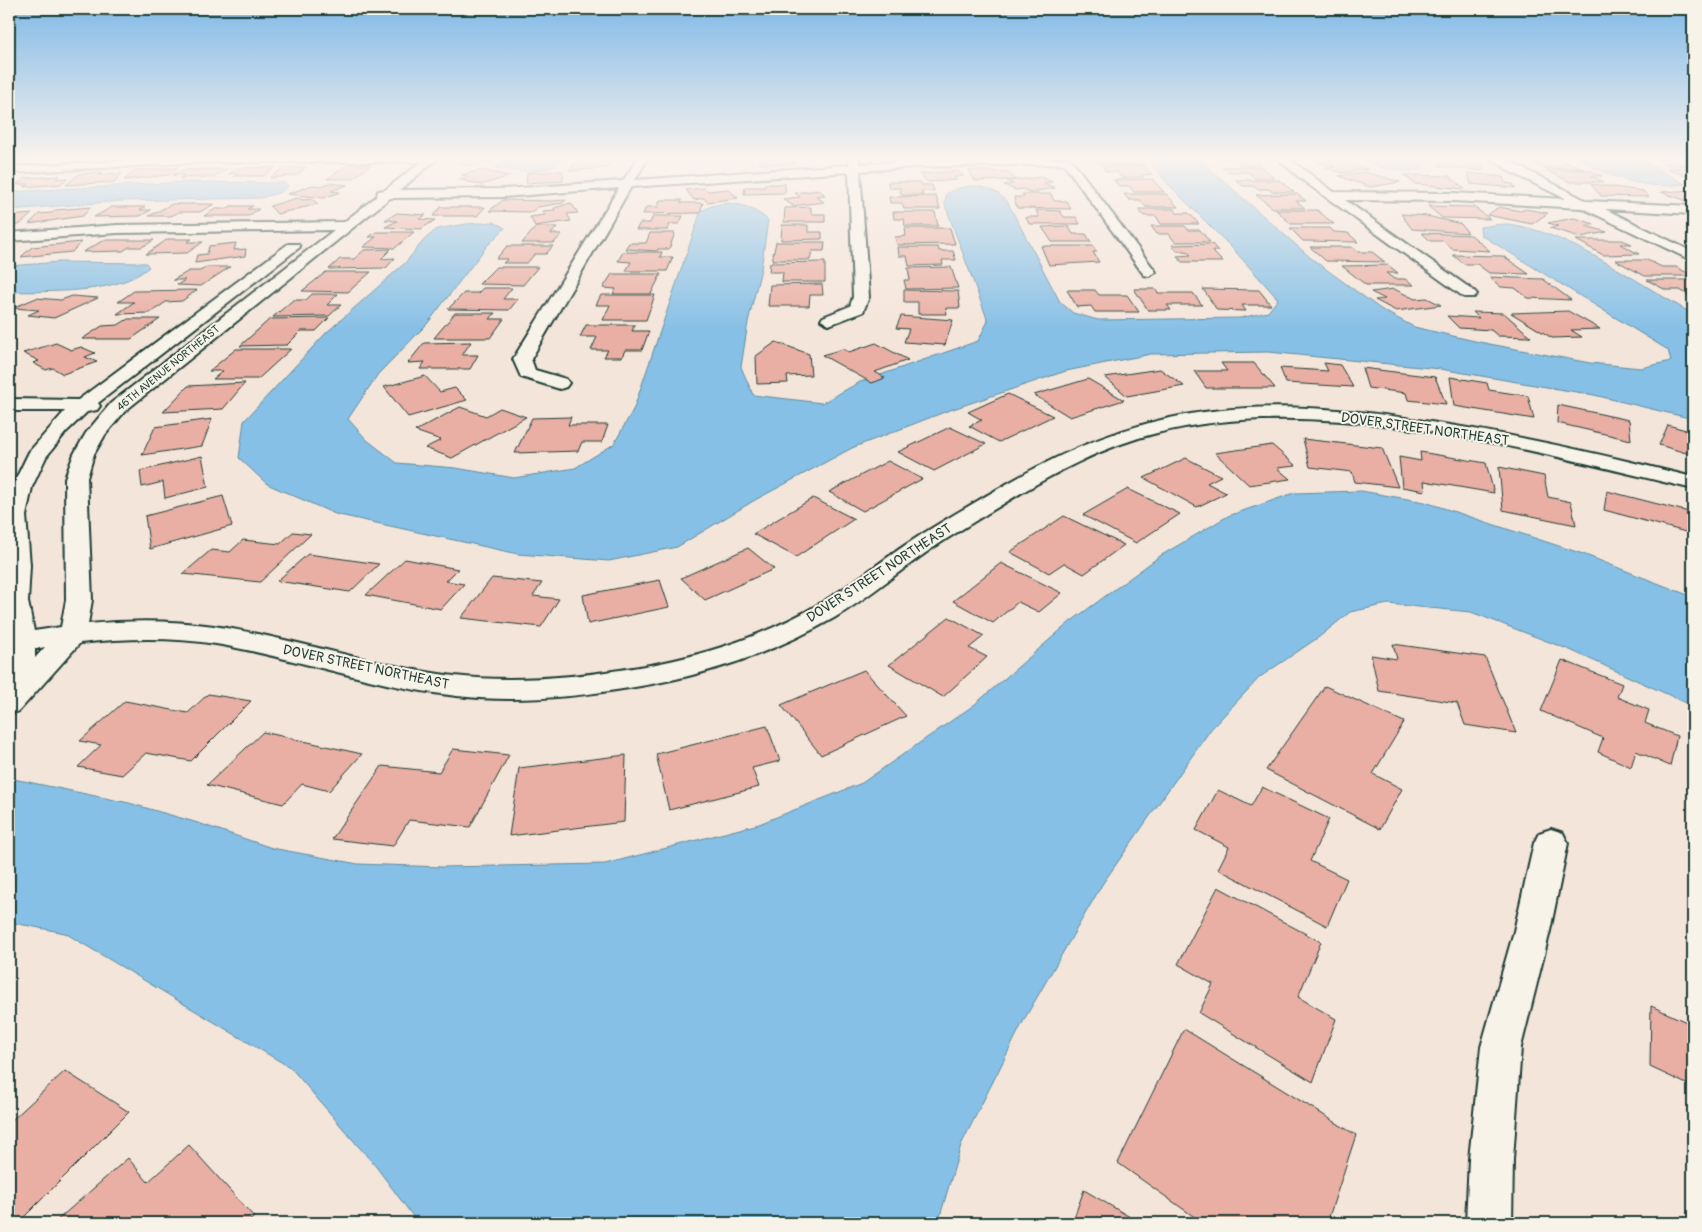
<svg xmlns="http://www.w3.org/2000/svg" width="1702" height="1232" viewBox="0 0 1702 1232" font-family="Pangolin,sans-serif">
<rect width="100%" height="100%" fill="#f4e5da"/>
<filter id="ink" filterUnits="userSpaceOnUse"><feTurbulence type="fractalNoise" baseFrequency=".02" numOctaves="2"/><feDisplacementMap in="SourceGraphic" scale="10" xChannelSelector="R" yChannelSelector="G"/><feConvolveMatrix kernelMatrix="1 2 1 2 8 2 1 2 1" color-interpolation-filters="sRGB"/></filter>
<g filter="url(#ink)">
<!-- water -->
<path fill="#87c0e6" stroke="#5d8c9f" d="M506 158H564C549 176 517 171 495 168Z
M1146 158H1201L1210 169 1312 259 1382 310 1414 327 1479 342 1590 363 1641 368 1671 361 1668 350 1481 235 1480 227C1488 226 1498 224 1507 224 1566 230 1640 285 1693 314V419L1594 395 1440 369 1268 352 1151 354 1066 371 947 411 852 448 755 500 677 547 609 561 518 554 335 514 267 484 239 458 244 421 326 333 405 263 424 240 437 229 466 224 494 222 505 228 486 247 427 324 378 374 348 419 367 440 397 463 456 468 514 478 575 468 614 444 634 408 701 211C725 197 747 203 768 220L761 269 748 322 741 367 753 395 822 403 860 382 978 341 988 321 945 205 946 194C967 181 993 184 1008 203L1060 302 1073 313 1098 320 1240 318 1268 312 1278 299 1234 250 1170 186Z
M1358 158H1414L1423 168C1405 175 1374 167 1358 158Z
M1579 158H1638L1685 184C1647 190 1610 179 1579 158Z
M185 182 285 183 288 186 281 192 261 198 122 201 9 210V192Z
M59 262 146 263 149 267C118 295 49 291 9 292V266Z
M1361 491 1425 502 1583 554 1693 597V706L1570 650 1471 612 1388 604 1350 612 1319 637 1260 677 1211 729 1103 883 1025 1018 961 1145 938 1223H418L377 1168 291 1068 65 933 9 922V778L129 803 198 823 272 848 358 864 442 867 605 864 759 824 862 783 974 705 1070 622 1160 556 1228 516 1294 493Z"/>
<!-- building -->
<path fill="#e9afa4" stroke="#1f3d34" d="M461 158H498L494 162H484L482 165H463L466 162H456Z
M793 158 794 164H760V159Z
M1095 158H1140L1145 165 1099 164Z
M1215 158H1254L1261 165H1240L1236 159Z
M1442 158 1473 162 1472 165 1483 166 1482 171 1439 166Z
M1656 158H1690L1693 160V166L1665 164Z
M1335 159 1367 169 1343 173 1326 168 1335 167 1318 162Z
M1532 159H1558L1585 169 1543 168 1533 163H1540Z
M577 161H613L607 168 569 171Z
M347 165H371L352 179H327Z
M1143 166 1152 174 1141 175 1144 177 1122 178 1117 172H1107L1102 167Z
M276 167 263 176H234L239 173 229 174 238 168Z
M306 167 297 175 270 178 283 168Z
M1222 167H1262L1274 178H1255L1248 172H1228Z
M177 168 169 175 124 180 136 170Z
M1667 168H1693V178H1690Z
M227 169 214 177 180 178 184 175H173L183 170Z
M481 170 510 176 481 185 459 179 469 177 462 175Z
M969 170 1009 172 1015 180 975 181Z
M1546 170H1589L1602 176H1591L1604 182H1570Z
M563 171V181L526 183 527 173Z
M957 171 964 176 954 177 957 180 928 182 919 174Z
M102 172 99 175 122 173 114 182 66 185 79 174Z
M1365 172 1400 182 1370 187 1339 176Z
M1468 173 1503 177 1505 183 1513 184 1515 188 1471 184Z
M1404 175 1449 176 1465 189 1415 184Z
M60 176 56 179 68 178 60 184 24 187 28 184 16 185 25 178Z
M1041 177 1052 182 1044 183 1055 188 1029 192 1023 189 1015 190 1004 185 1013 184 1007 181Z
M1152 179 1164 192H1134L1129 186H1119L1114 180Z
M1236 180H1279L1294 192H1272L1269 189H1257L1254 186H1243Z
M888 182H920L921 185H932L934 191H922L923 195H901L900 188H889Z
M329 183 347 185 331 191 340 192 324 198 288 194 312 185 321 186Z
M765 184H785V193L744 194 745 187H765Z
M1591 184 1643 191 1649 197 1601 196Z
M705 188 708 191 728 189 738 198 707 202 704 198 694 200 686 190Z
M819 190 825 195 816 196 824 202 793 206 783 199 800 197 795 193Z
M1693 190V201H1687L1661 192Z
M1022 194H1051L1054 201H1067L1071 209 1017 208 1014 197H1024Z
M1124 194H1166L1178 207H1146L1140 200H1129Z
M1297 194 1306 201H1296L1305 208H1273L1256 195Z
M936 196 940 209H904L902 203H890L889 197Z
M297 198 304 200 312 199 318 204 277 214 270 206Z
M503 200 552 201 566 200 563 203 538 207 531 212 489 211Z
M660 200H682L681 203H703L700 213 643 214 646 207H658Z
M571 203 578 213 567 214 571 221 535 226 530 217 545 215 542 211 555 210 554 208Z
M172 204H214L200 212H179L171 216H149Z
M231 206H253L247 209H259L248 216H204L215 209H226Z
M1428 206 1474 207 1490 219 1442 218Z
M91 207 83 216 29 224 39 214 52 213 55 210Z
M112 207H145L140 210H151L140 216 94 217Z
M441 207H485L477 216H433Z
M811 207V214H825V222H784L785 208Z
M1499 207 1521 211 1525 209 1548 213 1532 224 1487 215Z
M1138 209H1174L1177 213H1189L1199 224H1161L1156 216H1144Z
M1036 210 1060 211 1064 217H1076L1080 224H1029L1026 217H1039Z
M1276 210H1317L1334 224H1291Z
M893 212H935L938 226H905L904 219H894Z
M397 213 426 215 419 219 435 220 421 229 385 227 397 221 385 220Z
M32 214 19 225 9 226V216Z
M1401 214 1427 216 1461 224 1468 233 1412 229Z
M653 216H683L679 224H670L668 230H636L640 223H650Z
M1574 218 1594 224 1586 226 1607 232 1580 237 1550 228 1558 226 1548 223Z
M782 225H808V232H822V239L781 240Z
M1068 226 1073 234H1086L1091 242H1052L1042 227Z
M1151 226H1185L1188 230H1200L1210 242H1175L1169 234H1157Z
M536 227H557L551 234H562L554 243H522Z
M905 228H950L955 244 897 245 895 237 906 236Z
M1290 228H1330L1334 232 1348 233 1358 242 1303 241Z
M376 232H414L395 248 363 247 376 237H369Z
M650 233H675L669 249H658L657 251 625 249 629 243H646Z
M1422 233 1471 235 1490 251 1452 249 1443 241H1430Z
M168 239H192L187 242H203L187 253 146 254Z
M104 240H154L142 247H129L123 251 83 252Z
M1576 240H1622L1632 244H1620L1639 254 1603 255Z
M81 242 72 252 21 257 32 247Z
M776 242H825L824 251H812L810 260H772Z
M236 243 234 250 246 249 245 256 195 263 197 255 207 254 209 246Z
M1212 244 1218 251H1212L1223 262H1182L1177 256 1191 255 1186 251H1177L1172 245Z
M507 246H553L546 254H535L527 263H503L508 259H496Z
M1041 246H1093L1097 252H1093L1099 262 1049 265Z
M898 247H938L939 251H953L956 260H942L943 265 909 266 907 256H899Z
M1310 247H1352L1358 252H1372L1385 262 1326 261Z
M391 249 381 259 395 258 386 268 329 269 340 259H354L364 250Z
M623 252H662L660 257H673L667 271H626L631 262 618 261Z
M1453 255 1503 256 1529 274 1489 273 1477 264H1464Z
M1615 260H1647L1662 267H1676L1693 276H1645Z
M825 262V282H782L783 272H769L770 263Z
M1388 265 1398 273H1386L1394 279H1405L1414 285H1366L1342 266Z
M207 267H230L201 286 177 285 185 280H173L189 271H200Z
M496 267H538L523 285 479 284Z
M951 267 958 288 906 289 904 280H910L908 268Z
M326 272H371L348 292 302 291Z
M612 274H661L651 294H613L616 289 603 288Z
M1489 277 1543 279 1571 300 1528 298 1515 288 1501 287Z
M1647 280H1693V298L1680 290H1666Z
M822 284 823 295H810L809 306H768L770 285Z
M483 288H512L503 299H518L509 310 448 309 464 293H478Z
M1134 289H1155L1158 293H1193L1202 305H1167L1171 310H1148Z
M1203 289 1259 290 1271 305H1242L1246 311 1217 310Z
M1394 289 1415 299 1427 298 1441 305 1396 311 1375 300 1385 299 1371 292Z
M197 290 182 301 166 302 150 313 117 314 134 302H118L134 291Z
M904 290 958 291 960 308H946L947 314H918V302H904Z
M1067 290H1095L1099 295H1127L1139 312H1095L1091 306 1077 307Z
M312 294H338L327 305H341L329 316 273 317 293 300H306Z
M601 295H655L646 320H603L610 305H596Z
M72 296 98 298 54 318 28 315 39 310 13 308 36 298 61 300Z
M1568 311 1600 329 1571 330 1582 337 1552 338 1511 313Z
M1473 312 1504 313 1531 337 1498 336 1491 330 1459 328 1447 316 1479 318Z
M455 313H495L490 319H504L490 338H434Z
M901 316 953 320 945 345 904 342 909 329 896 328Z
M329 318 316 331H301L287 345 240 346 270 319Z
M128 319H160L131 339H82L102 326 118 325Z
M586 325H635L632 331H649L642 350H625L622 357H604L608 350H591L597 337H580Z
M471 342 462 355H478L470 369H420L425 362 408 363 424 343Z
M776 342 809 354 811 375 787 376 788 383 757 384 756 356Z
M56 343 71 350 81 347 95 353 85 357 97 362 63 374 53 368 46 370 33 363 39 361 23 353Z
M876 343 908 360 875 372 885 378 872 383 822 355 843 349 849 352Z
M236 349H291L258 379H213L223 371H209Z
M1221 363H1254L1275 388H1206L1194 371H1227Z
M1324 363 1340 365 1353 387 1286 383 1280 368 1328 371Z
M1362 368 1435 377 1446 404 1408 400 1406 393 1368 388Z
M1160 369 1184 386 1127 396 1105 377Z
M425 376 440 392 455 388 467 400 408 417 384 387Z
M1450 377 1487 383 1489 390 1528 396 1534 419 1454 406Z
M1088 379 1124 400 1070 417 1034 395Z
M245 383 223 409 163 412 188 386Z
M1008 394 1053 416 999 442 969 426 982 420 968 412Z
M1558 405 1629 420 1631 440 1557 423Z
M460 407 486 416 500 408 526 417 452 458 425 448 441 440 415 431Z
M571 417 568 425H608L602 442H582L578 451 515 453 532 418Z
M212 419 202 446 142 455 155 427Z
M1668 425 1693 432V455L1659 445Z
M950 427 986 444 934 471 898 452Z
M1303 439 1382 448 1398 487 1355 482 1352 472 1310 467Z
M1272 445 1296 466 1277 468 1290 479 1249 485 1215 453Z
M1420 452 1486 463 1494 493 1424 481 1425 491 1402 487 1399 457 1421 461Z
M202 456 208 487 165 498 163 482 142 487 140 471Z
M1186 458 1221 476 1207 483 1226 493 1197 507 1144 478Z
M888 461 922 479 863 511 829 492Z
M1499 467 1544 476 1548 497 1571 502 1576 525 1503 510Z
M1128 489 1180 514 1136 543 1083 515Z
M1607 491 1693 513V534L1604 510Z
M223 496 232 526 150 549 145 516Z
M813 498 854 519 796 557 753 534Z
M1064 516 1124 545 1084 574 1064 563 1049 573 1010 552Z
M293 532 311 534 260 582 183 574 211 550 230 552 243 540 280 544Z
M748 548 774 569 705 600 681 578Z
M308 554 379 564 350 592 277 581Z
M405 559 458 569 446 581 464 584 441 609 366 595Z
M1001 563 1062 593 1039 612 1018 602 993 623 953 601Z
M492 578 542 583 533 596 559 599 541 627 461 618Z
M660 580 669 607 588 624 583 595Z
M949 617 984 636 969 648 987 657 943 697 889 665Z
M1393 644 1485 657 1516 733 1465 725 1457 703 1379 691 1371 655 1397 659Z
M1562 660 1622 684 1617 697 1649 710 1645 723 1677 736 1670 766 1636 751 1631 767 1598 752 1603 738 1541 711Z
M864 670 906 716 821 755 781 705Z
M1325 686 1404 722 1373 774 1402 789 1380 829 1266 770Z
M208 694 251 701 191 761 146 753 122 775 78 767 101 745 80 741 125 701 188 713Z
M767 726 780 761 752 768 759 787 669 810 656 754Z
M263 732 362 754 329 791 302 784 283 804 207 785Z
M453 749 509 755 470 827 409 820 393 846 332 839 382 766 439 772Z
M626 755 624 822 509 836 519 768Z
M1262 787 1329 819 1310 861 1347 879 1327 926 1218 869 1229 847 1196 830 1218 790 1251 806Z
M1218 887 1321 942 1298 997 1336 1019 1313 1082 1199 1013 1213 984 1178 964Z
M1689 945 1693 947V999Z
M1651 1006 1693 1025V1087L1650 1067Z
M1184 1029 1356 1135 1327 1223H1203L1118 1163Z
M65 1071 129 1112 18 1223H9V1123Z
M189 1145 254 1217 247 1223H54L128 1158 148 1182Z
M1084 1190 1140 1223H1072Z"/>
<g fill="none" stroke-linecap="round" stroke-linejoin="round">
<defs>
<path id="minor" d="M170 158H438L400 190 503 189 623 181 638 158H648L635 180 849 165V158H859L860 164 914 161 1070 158 1156 272 1149 276 1144 275 1064 164 914 167 860 171 869 297 863 312 829 325 821 320 823 317 850 306 853 297 849 172 631 187 531 359 535 370 566 379 569 383 566 387 560 389 521 377 513 359 619 188 503 197 390 198 125 411 105 435 94 454 87 478 92 600 88 624C130 620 172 620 214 626 295 638 373 666 454 676 514 683 579 677 639 667 703 656 765 636 821 603 850 586 876 565 904 546 932 527 962 510 991 493 1051 457 1116 427 1185 415 1269 400 1355 409 1437 423 1523 436 1609 456 1693 477V489C1530 451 1324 391 1157 433 1103 446 1050 475 1003 504 977 520 950 536 924 554 894 575 866 599 834 618 773 653 704 676 635 687 576 697 515 703 457 696 375 687 297 658 216 644 171 637 126 638 80 643L19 711 9 714V493L29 452 65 411H9V399L78 400 288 244H298L300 247 98 403 100 406 97 410 87 412 66 432 46 457 32 487 26 516 30 565 28 602 34 631 61 627 66 600 65 478 74 454 86 433 111 403 334 230 117 233 9 241V233L117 225 344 222 377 196 378 191 385 190 421 162H205L9 173V167ZM45 647 35 658V649Z
M1277 158H1288L1334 192 1453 193 1566 199 1511 172 1491 158H1503L1587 201 1693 206V214L1605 209 1693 252V261L1582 208 1453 201 1345 200 1474 291 1477 294 1474 297H1464L1301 179Z
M1551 829 1563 833 1568 843 1550 931 1521 1047 1513 1159 1512 1223H1466L1469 1159 1481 1047 1514 931 1534 843 1539 833Z"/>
</defs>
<!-- minor casing -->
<use href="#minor" stroke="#1f3d34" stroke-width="4"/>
<!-- minor -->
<use href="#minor" fill="#f7f3e8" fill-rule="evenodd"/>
</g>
</g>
<!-- sky -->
<linearGradient id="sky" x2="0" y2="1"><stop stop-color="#81b9e7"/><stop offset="0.48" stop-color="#faf3ee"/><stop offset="1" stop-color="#faf3ee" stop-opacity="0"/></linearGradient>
<rect width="1702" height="330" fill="url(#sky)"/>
<g text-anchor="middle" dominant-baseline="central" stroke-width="4" stroke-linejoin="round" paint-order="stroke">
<!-- far-street labels -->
<g font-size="11" fill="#1f3d34" stroke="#f7f3e8">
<text transform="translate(168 368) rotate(-39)">46TH AVENUE NORTHEAST</text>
</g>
<!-- street labels -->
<g font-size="14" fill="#1f3d34" stroke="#f7f3e8">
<text transform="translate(1425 429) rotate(8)">DOVER STREET NORTHEAST</text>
<text transform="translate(879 573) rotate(-33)">DOVER STREET NORTHEAST</text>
<text transform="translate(366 667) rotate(12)">DOVER STREET NORTHEAST</text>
</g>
</g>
<!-- margin -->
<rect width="1702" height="1232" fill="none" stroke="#f7f3e8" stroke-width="30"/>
<rect x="15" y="15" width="1672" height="1202" fill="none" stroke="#1f3d34" stroke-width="2" filter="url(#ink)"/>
</svg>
